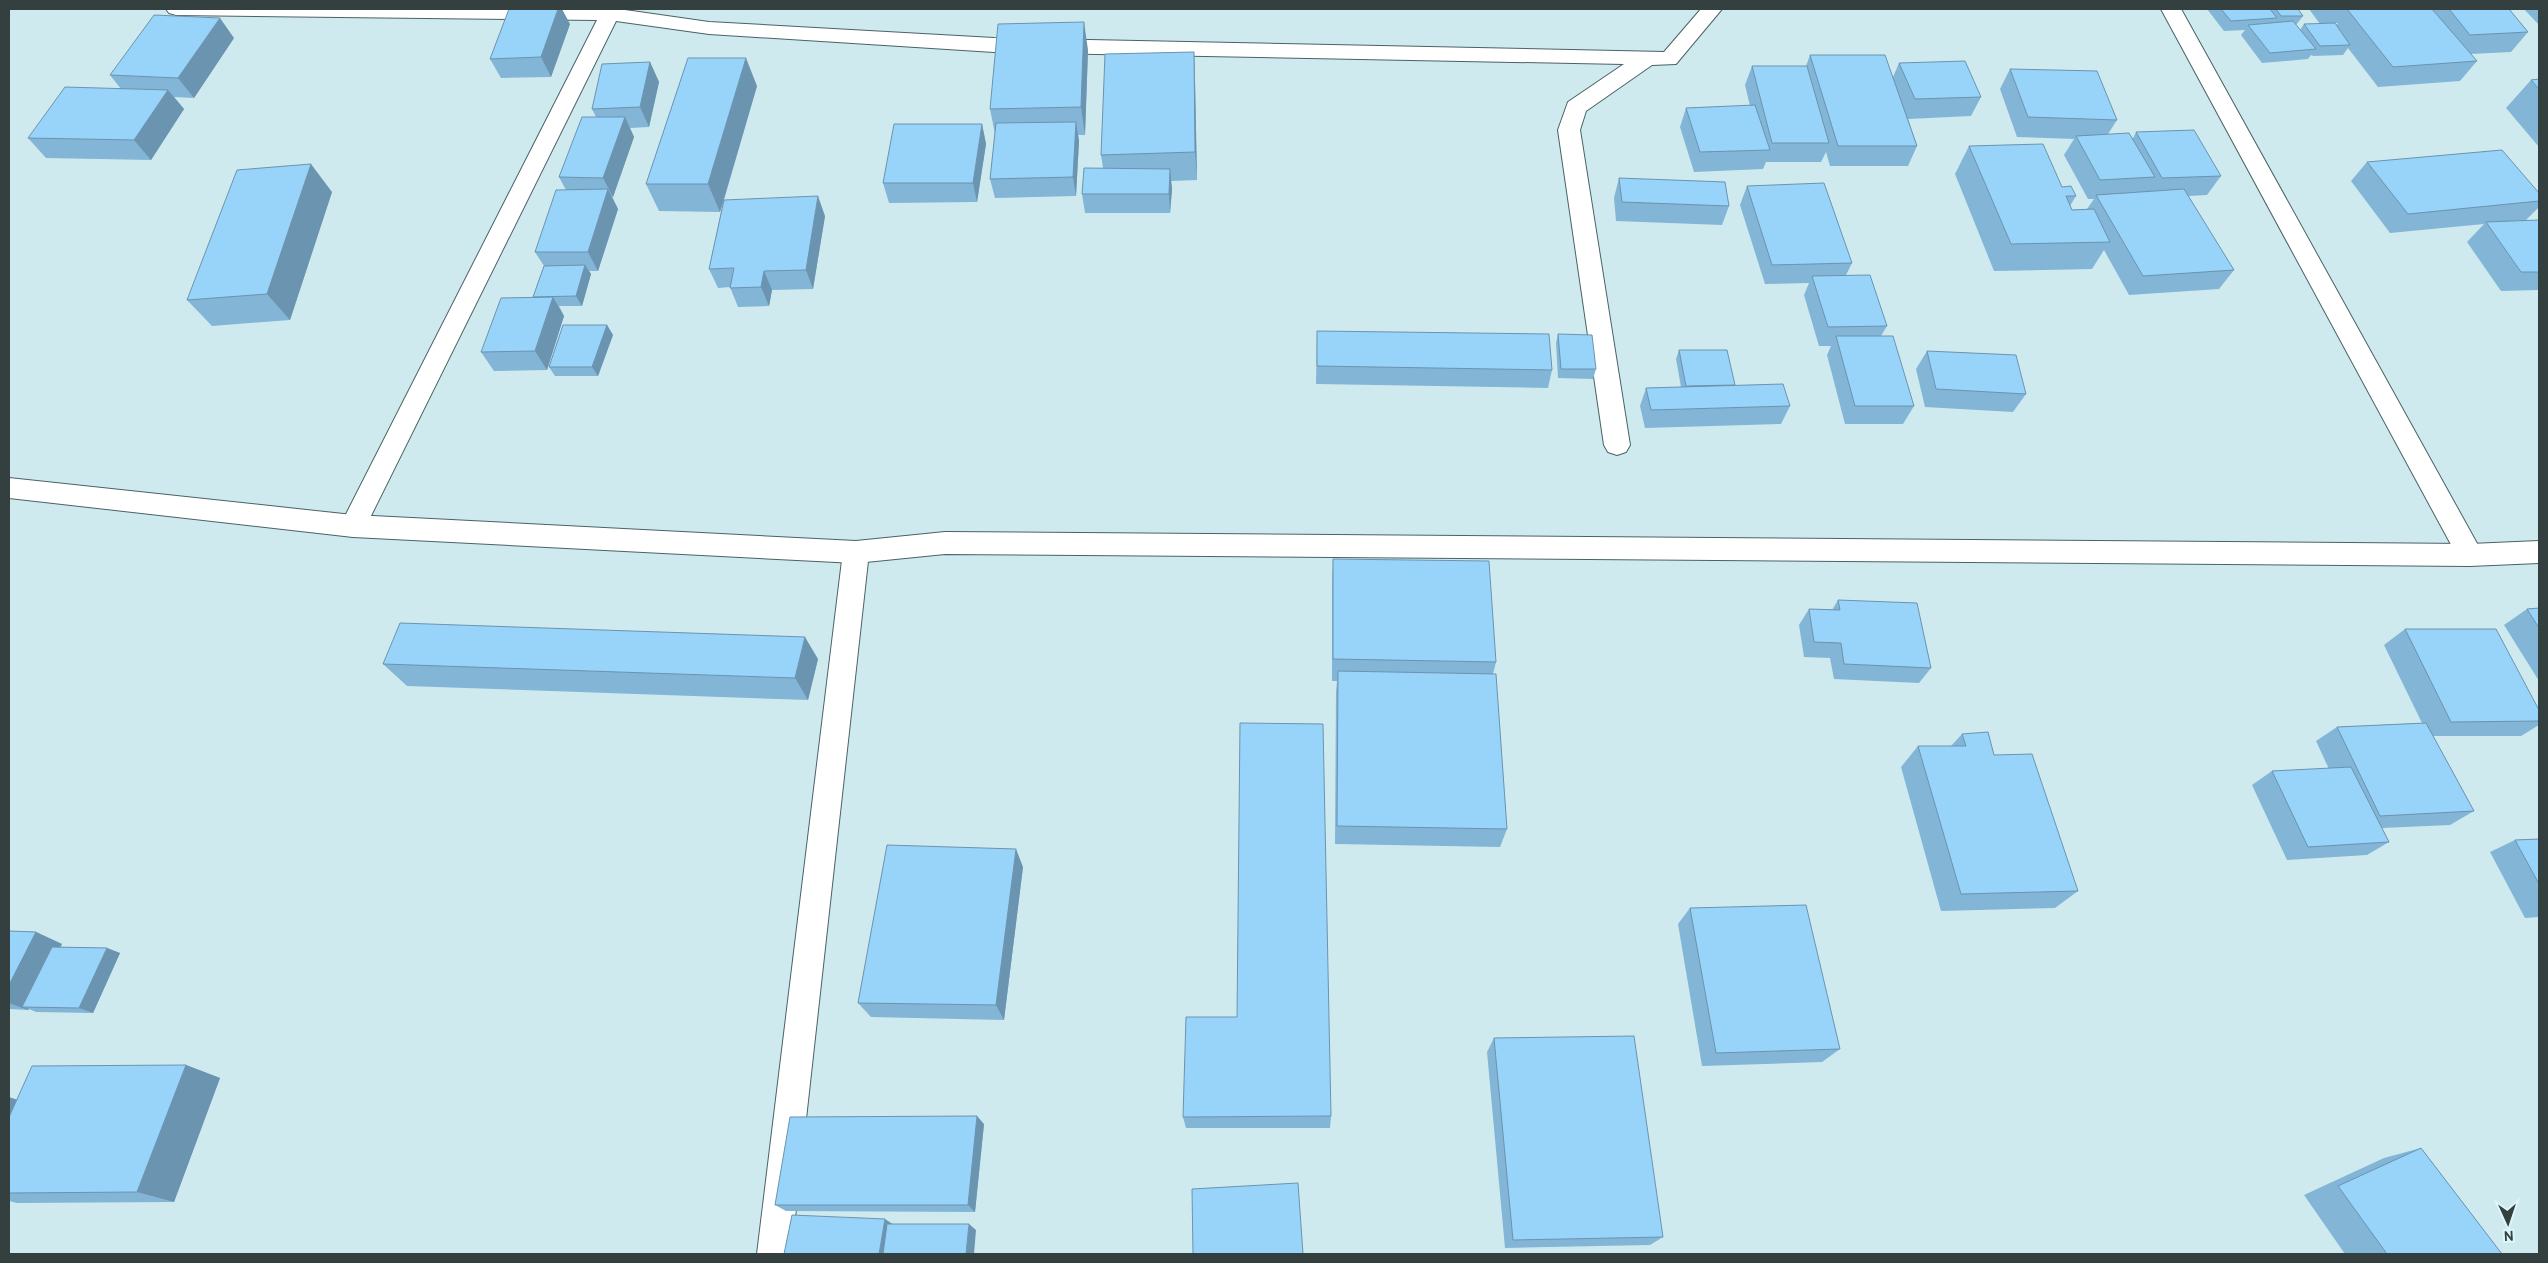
<svg xmlns="http://www.w3.org/2000/svg" width="2548" height="1263" viewBox="0 0 2548 1263" font-family="Overpass,sans-serif">
<rect width="100%" height="100%" fill="#cfeaee"/>
<g fill="none" stroke-linecap="round" stroke-linejoin="round">
<defs>
<path id="street" d="M166 9H618L709 22 994 38 1664 52 1701 9H1722L1676 64 1652 65 1586 111 1580 130 1630 445 1626 452 1617 455 1608 452 1604 445 1558 130 1568 102 1624 64 994 52 709 34 616 21 362 534 353 537 344 534 340 526 597 20 176 15 169 13Z
M2161 9H2181L2479 547 2483 555 2479 563 2470 566 2461 563Z
M856 541 865 544 869 552 791 1254H757L843 552 847 544Z"/>
<path id="secondary" d="M9 478 353 515 856 541 945 532 2470 544 2539 541V563L2470 566 945 554 856 563 353 537 9 498Z"/>
</defs>
<!-- street casing -->
<use href="#street" stroke="#4a6266" stroke-width="2"/>
<!-- secondary casing -->
<use href="#secondary" stroke="#4a6266" stroke-width="2"/>
<!-- street -->
<use href="#street" fill="#fff" fill-rule="evenodd"/>
<!-- secondary -->
<use href="#secondary" fill="#fff" fill-rule="evenodd"/>
</g>
<!-- wall -->
<path fill="#83b5d7" fill-rule="evenodd" d="M2207 9H2298L2303 16 2296 25 2300 30 2304 24H2320L2309 9H2509L2528 32 2511 52 2470 54 2477 61 2460 81 2378 87 2348 48 2343 55 2313 56 2311 55 2308 59 2262 63 2241 35 2245 30 2224 31ZM2326 23H2338L2336 25Z
M2524 9H2539V25Z
M570 24 551 77 501 78 490 59Z
M234 38 194 98 174 97 184 109 151 160 46 158 28 138 121 89 110 75Z
M1088 50 1085 135H1078L1079 141 1076 196 995 198 990 179 995 134 990 109Z
M1194 52 1195 81 1197 180 1171 181 1172 189 1170 213H1085L1082 194 1103 168 1101 155Z
M1810 55 1893 77 1899 63 1981 97 1971 116 1908 119 1917 146 1908 166H1830L1826 152 1821 162H1766L1763 169 1694 172 1680 127 1686 108 1750 106 1745 85 1752 66H1806Z
M650 62 659 82 649 127 630 128 634 137 613 197H612L618 209 598 271H589L591 274 582 306H559L564 316 547 370 494 371 481 352 533 297 544 266 535 252 566 190 559 177 596 117 592 109Z
M2010 69 2117 120 2108 134 2133 138 2136 132 2221 176 2207 195 2188 196 2234 270 2219 289 2129 295 2104 250 2092 269 1994 271 1955 174 1969 146 2062 187 2076 196 2070 206 2072 210 2087 209 2094 199H2088L2064 155 2074 139 2017 137 2000 89Z
M2539 79V147L2506 108 2531 80Z
M757 86 724 200 825 216 813 289 772 290 769 306 738 307 730 287 718 288 709 269 723 203 720 212 659 211 646 184Z
M982 124 986 144 977 202 889 203 883 183Z
M2367 162 2539 193V207L2526 220 2513 221 2539 220V290L2501 291 2467 242 2484 224 2390 233 2351 181Z
M1619 178 1729 206 1722 225 1616 221 1614 198Z
M1747 186 1852 263 1846 275 1887 326 1881 336 1914 406 1903 424H1845L1827 355 1831 346H1819L1804 295 1809 283 1765 284 1740 205Z
M332 192 290 320 212 326 187 300Z
M607 325 613 335 598 376H555L549 367Z
M1317 331 1552 370 1548 388 1316 384Z
M1558 334 1596 369 1593 379 1558 378 1556 343Z
M1679 350 1735 385 1790 406 1781 424 1645 428 1640 406 1646 388 1681 387 1676 359Z
M1927 351 2026 394 2013 412 1925 407 1916 369Z
M1333 559 1496 662 1493 674 1507 829 1500 847 1335 844 1336 692 1337 681H1332V582Z
M1838 600 1931 668 1919 683 1834 679 1830 658 1804 657 1799 625 1809 609 1832 610Z
M2539 608V681L2504 625 2527 609Z
M2405 629 2539 710V725L2521 736H2433L2474 811 2450 825 2382 828 2389 842 2367 855 2287 860 2252 785 2272 771 2329 769 2316 741 2337 727 2422 723 2384 645Z
M818 659 808 700 407 686 383 664Z
M1962 734 1994 755 2078 891 2055 908 1941 911 1901 767 1918 746H1951Z
M2539 839V917L2525 918 2490 852 2515 840Z
M1023 867 1004 1020 871 1017 858 1003Z
M1690 908 1840 1049 1822 1062 1702 1066 1678 924Z
M9 931 36 932 62 944 60 947 107 948 120 953 93 1013 36 1012 29 1009 28 1010 9 1009Z
M1494 1038 1663 1237 1650 1245 1505 1248 1487 1052Z
M186 1065 220 1078 174 1202 17 1203 9 1201 17 1100Z
M1331 1116 1330 1128H1186L1183 1117Z
M984 1124 975 1212 786 1211 775 1205Z
M2421 1148 2502 1254H2345L2304 1195 2384 1158Z"/>
<!-- shaded-wall -->
<path fill="#6a94af" d="M558 9H562L570 24 551 77 541 57Z
M220 18 234 38 194 98 178 78Z
M1084 22 1088 50 1085 135 1081 107Z
M1194 52 1195 81 1197 180 1195 152Z
M746 58 757 86 720 212 708 184Z
M650 62 659 82 649 127 640 107Z
M168 90 184 109 151 160 134 140Z
M625 117 634 137 613 197 603 178Z
M1076 122 1079 141 1076 196 1073 177Z
M982 124 986 144 977 202 973 183Z
M311 164 332 192 290 320 267 294Z
M1170 169 1172 189 1170 213 1169 194Z
M608 189 618 209 598 271 588 252Z
M818 196 825 216 813 289 806 270Z
M585 265 591 274 582 306 576 296Z
M764 271 772 290 769 306 761 287Z
M553 297 564 316 547 370 535 351Z
M607 325 613 335 598 376 592 367Z
M805 637 818 659 808 700 795 678Z
M1016 849 1023 867 1004 1020 996 1005Z
M36 932 62 944 30 1007H22L29 1009 28 1010 9 1003V985Z
M107 948 120 953 93 1013 79 1008Z
M186 1065 220 1078 174 1202 137 1192Z
M9 1097 30 1104 9 1154Z
M977 1116 984 1124 975 1212 968 1205Z
M885 1219 894 1225 889 1254H879Z
M969 1224 976 1230 974 1254H966Z"/>
<!-- building -->
<path fill="#98d3fa" stroke="#6a94af" d="M509 9H558L541 57 490 59Z
M2221 9H2270L2277 18 2231 21Z
M2276 9H2298L2303 16H2281Z
M2347 9H2432L2477 61 2393 67Z
M2449 9H2509L2528 32 2470 35Z
M154 15 220 18 178 78 110 75Z
M2293 21 2316 49 2270 53 2248 25Z
M1084 22 1081 107 990 109 998 24Z
M2335 23 2350 45 2320 46 2304 24Z
M1194 52 1195 152 1101 155 1105 54Z
M1810 55H1885L1917 146H1838Z
M688 58H746L708 184H646Z
M1965 61 1981 97 1915 99 1899 63Z
M650 62 640 107 592 109 602 64Z
M1752 66H1807L1829 143H1772Z
M2010 69 2097 71 2117 120 2028 117Z
M2539 79V89L2531 80Z
M65 87 168 90 134 140 28 138Z
M1755 105 1770 150 1700 152 1686 108Z
M582 117H625L603 178 559 177Z
M1076 122 1073 177 990 179 996 123Z
M894 124H982L973 183H883Z
M2194 130 2221 176 2162 178 2136 132Z
M2129 133 2155 177 2100 180 2076 136Z
M2043 144 2062 187 2071 186 2076 196H2066L2072 210 2094 209 2110 242 2011 244 1969 146Z
M2502 150 2539 193V201L2408 214 2367 162Z
M311 164 267 294 187 300 237 170Z
M1084 168 1170 169 1169 194H1082Z
M1619 178 1725 182 1729 206 1622 202Z
M1824 183 1852 263 1772 265 1747 186Z
M608 189 588 252H535L556 190Z
M2184 189 2234 270 2143 276 2096 195Z
M818 196 806 270 764 271 761 287 730 288 734 268 709 269 724 200Z
M2539 220V272H2521L2486 222Z
M585 265 576 296 533 297 544 266Z
M1870 275 1887 326 1828 327 1812 276Z
M553 297 535 351 481 352 501 298Z
M563 325H607L592 367H549Z
M1317 331 1549 334 1552 370 1317 366Z
M1558 334 1592 335 1596 369H1561Z
M1836 336H1893L1914 406H1855Z
M1679 350H1727L1735 385 1686 386Z
M1927 351 2016 355 2026 394 1936 389Z
M1783 384 1790 406 1651 410 1646 388Z
M1333 559 1489 561 1496 662 1333 659Z
M1838 600 1917 603 1931 668 1844 664 1841 643 1814 642 1809 609 1840 610Z
M2539 608V628L2527 609Z
M400 623 805 637 795 678 383 664Z
M2405 629H2496L2539 710V721L2451 722Z
M1338 671 1496 674 1507 829 1337 826Z
M1240 723 1323 724 1331 1116 1183 1117 1186 1017H1237Z
M2426 723 2474 811 2380 816 2337 727Z
M1988 732 1994 755 2032 754 2078 891 1961 894 1918 746H1966L1962 734Z
M2351 767 2389 842 2308 847 2272 771Z
M2539 839V884L2515 840Z
M887 845 1016 849 996 1005 858 1003Z
M1806 905 1840 1049 1716 1053 1690 908Z
M9 931 36 932 9 985Z
M52 947 107 948 79 1008 22 1007Z
M1634 1036 1663 1237 1513 1240 1494 1038Z
M186 1065 137 1192 9 1193V1117L32 1066Z
M977 1116 968 1205H775L790 1117Z
M2421 1148 2502 1254H2387L2338 1186Z
M1298 1183 1303 1254H1193L1192 1189Z
M792 1215 885 1219 879 1254H784Z
M887 1224H969L966 1254H883Z"/>
<!-- border -->
<rect width="2548" height="1263" fill="none" stroke="#343f40" stroke-width="20"/>
<!-- north arrow -->
<g transform="translate(2508 1223) rotate(177)" stroke="#dcf7fc" stroke-width="4" paint-order="stroke">
<path d="M0-4L9 19L0 12L-9 19Z" fill="#343f40"/>
<text y="-8" font-size="14" font-weight="bold" text-anchor="middle" fill="#343f40">N</text>
</g>
</svg>
